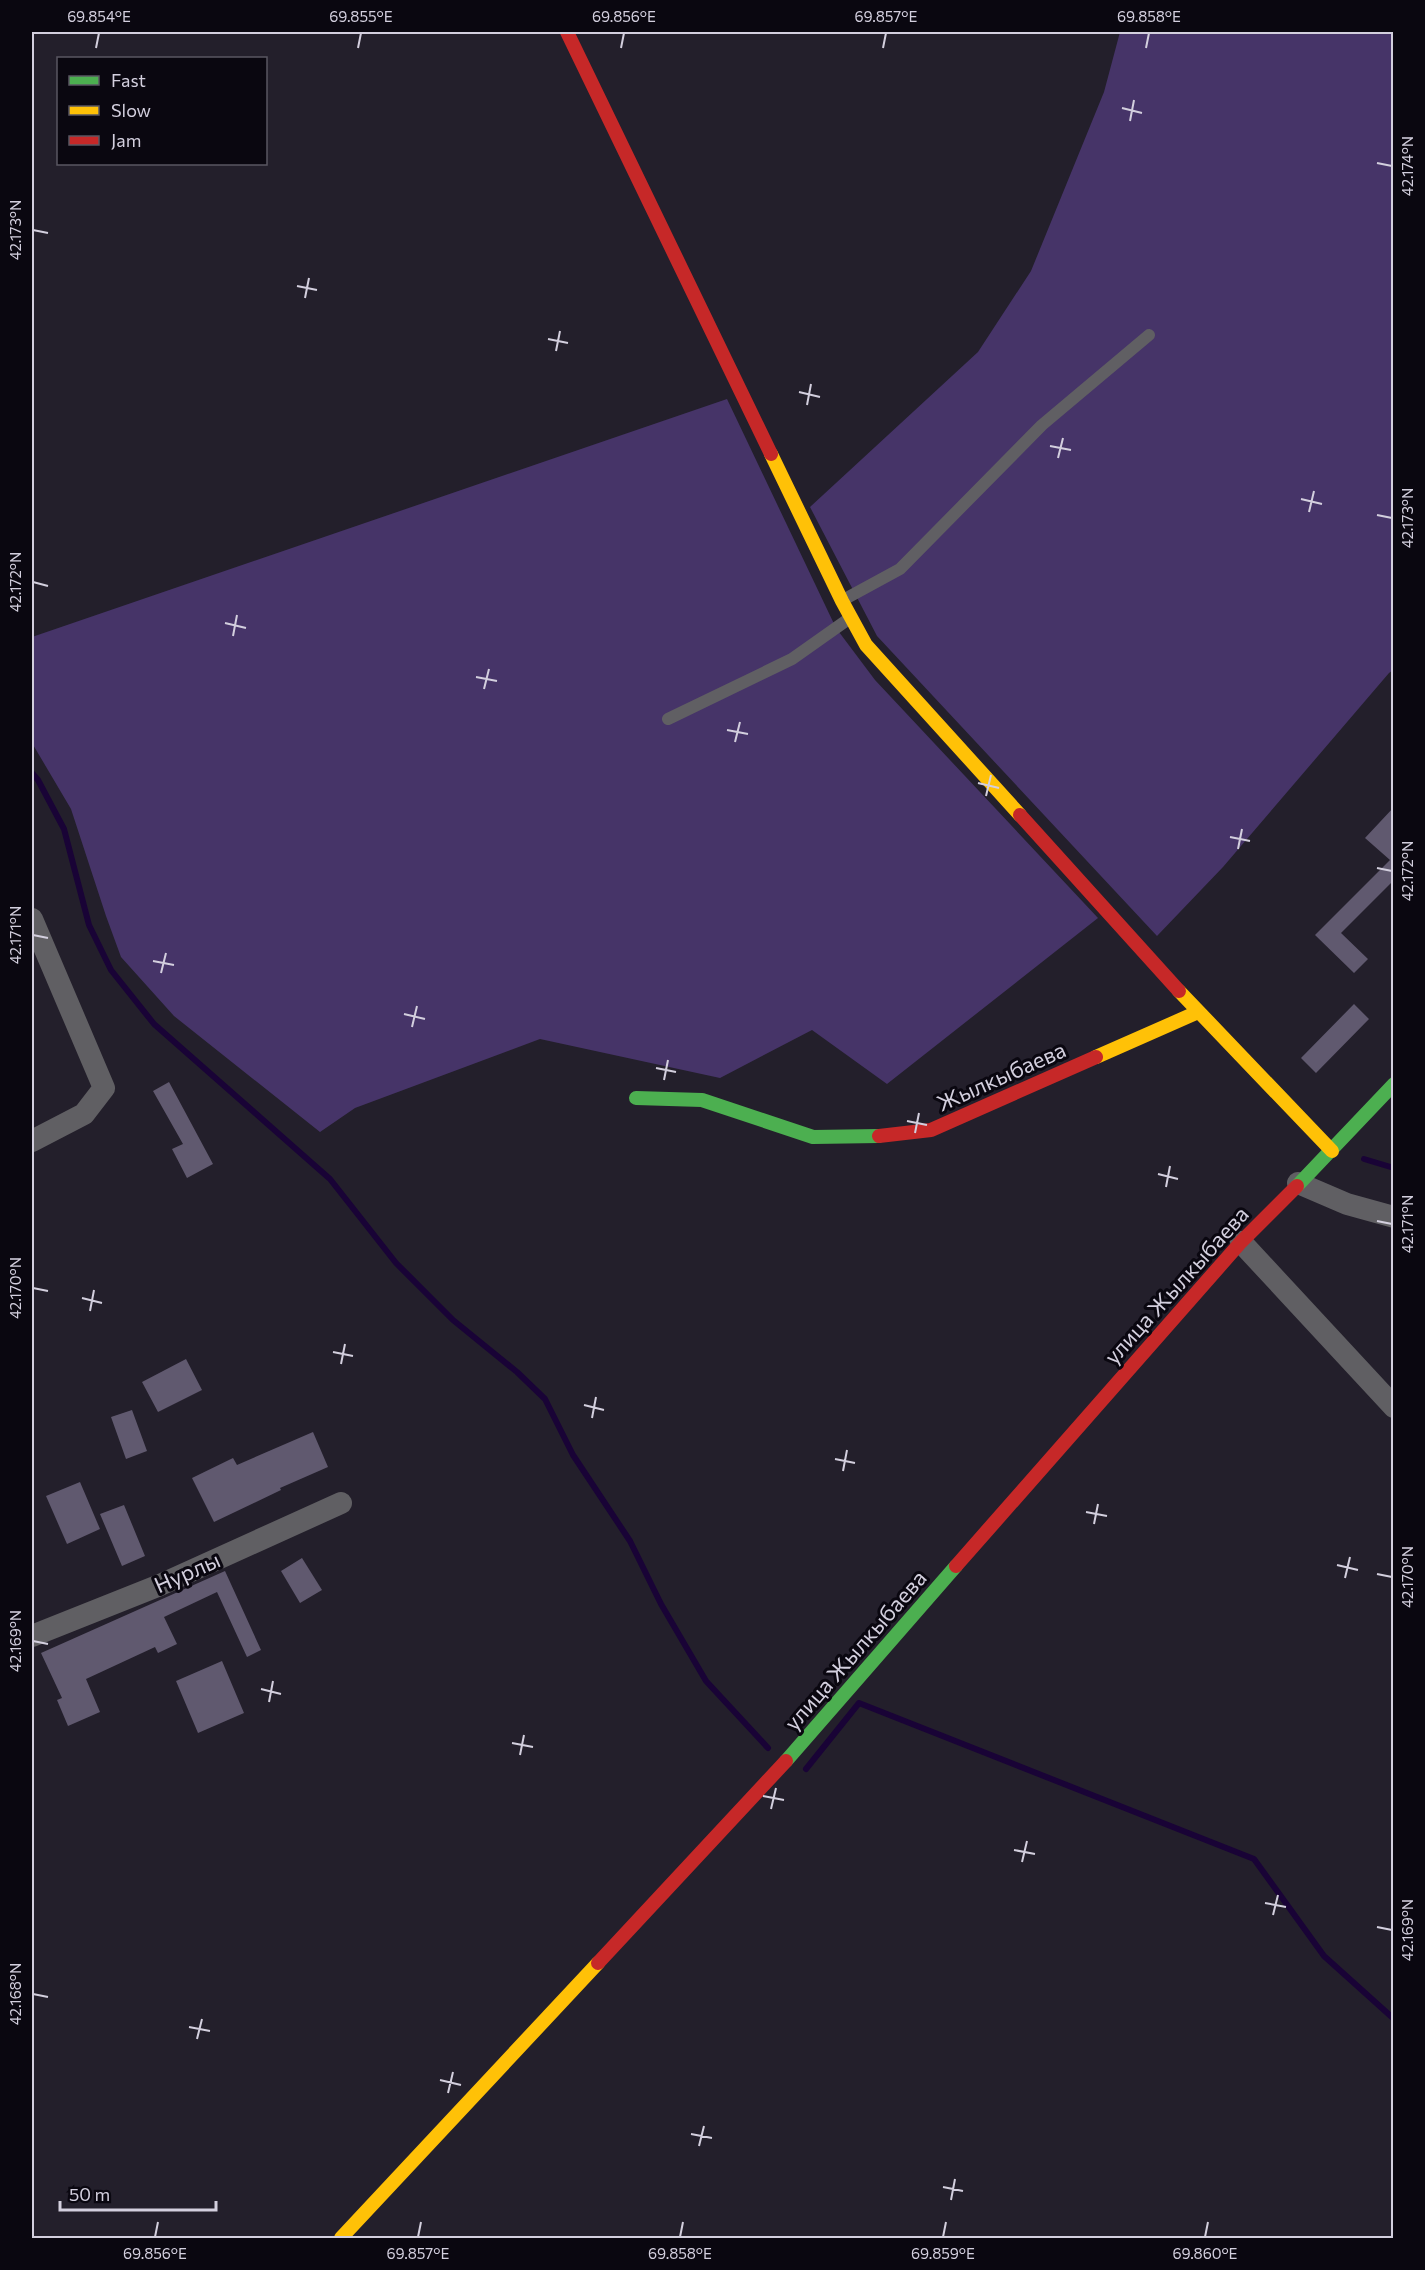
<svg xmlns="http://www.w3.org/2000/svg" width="1425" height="2270" viewBox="0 0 1425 2270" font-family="Commissioner,sans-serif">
<rect width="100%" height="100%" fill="#231f2b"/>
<!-- green -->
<path fill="#463468" d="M1120 32H1393V670L1389 673 1223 867 1157 936 877 636 810 507 978 352 1031 271 1104 92Z
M727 399 836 628 875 680 1098 918 887 1084 812 1030 720 1078 540 1039 355 1108 320 1132 174 1016 121 957 106 916 71 809 32 743V637Z"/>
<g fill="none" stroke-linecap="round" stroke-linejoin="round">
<!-- stream -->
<path stroke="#190336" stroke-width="6" d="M32 773 38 780 64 829 89 925 111 970 154 1024 330 1179 396 1263 453 1320 517 1372 545 1399 573 1455 630 1541 661 1604 706 1681 768 1748
M1364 1159 1394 1168
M806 1769 859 1703 1254 1859 1324 1956 1394 2019"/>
</g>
<!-- building -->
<path fill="#60596f" d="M1394 807V880L1341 933 1368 959 1354 973 1315 935 1390 860 1365 838Z
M1354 1004 1369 1019 1316 1073 1301 1058Z
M169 1082 213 1164 187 1178 172 1149 183 1144 153 1091Z
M186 1359 202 1390 158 1412 142 1382Z
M132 1410 147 1451 126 1459 111 1417Z
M313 1432 328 1467 280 1488 281 1490 214 1522 192 1478 233 1458 237 1465Z
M80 1482 100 1529 67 1544 46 1496Z
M124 1505 145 1556 122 1566 100 1514Z
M302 1558 322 1590 300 1603 281 1571Z
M225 1571 261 1650 247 1657 217 1592 164 1617 177 1644 158 1653 155 1647 86 1679 100 1712 68 1726 57 1700 62 1698 41 1653Z
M222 1661 244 1713 198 1733 176 1681Z"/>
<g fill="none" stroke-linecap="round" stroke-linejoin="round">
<!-- lane -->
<path stroke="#605f63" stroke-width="12" d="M843 600 900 569 1042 425 1149 335
M668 719 792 659 850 618"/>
<!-- street -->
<path stroke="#605f63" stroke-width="22" d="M32 919 104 1088 84 1114 32 1141
M1298 1183 1347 1204 1394 1217
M1241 1242 1394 1407
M32 1636 160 1585 341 1503"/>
<!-- fast -->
<path stroke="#4caf50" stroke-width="14" d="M636 1098 702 1100 813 1137 879 1136
M1297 1186 1394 1084
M786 1761 956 1566"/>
<!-- slow -->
<path stroke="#ffc107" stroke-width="14" d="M771 454 842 601 866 645 1020 815
M1179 991 1332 1151
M1096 1057 1198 1012
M341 2238 598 1963"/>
<!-- jam -->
<path stroke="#c62828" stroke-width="14" d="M567 32 771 454
M1020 815 1179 991
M879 1136 931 1130 1096 1057
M956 1566 1241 1242 1297 1186
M598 1963 786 1761"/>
</g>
<!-- ticks -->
<path fill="none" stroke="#d3cfde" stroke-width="2" d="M96 48 99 33M358 48 361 33M621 48 624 33M883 48 886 33M1146 48 1149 33M1122 108 1142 113M1130 121 1134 100M1377 163 1392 166M33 230 48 233M297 286 317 290M305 298 309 278M548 339 568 343M556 351 560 331M799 392 820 397M807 405 811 384M1050 446 1071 450M1058 458 1063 438M1301 499 1322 504M1309 512 1314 491M1377 515 1392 518M33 582 48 586M225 623 246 628M233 636 237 615M476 677 497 681M484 689 489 669M727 730 748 734M735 742 740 722M978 783 999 788M986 796 991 775M1230 837 1250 841M1238 849 1242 829M1377 868 1392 871M33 935 48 938M153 961 174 965M161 973 166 953M404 1014 425 1019M412 1027 417 1006M656 1068 676 1072M664 1080 668 1060M907 1121 927 1125M915 1133 919 1113M1158 1174 1178 1179M1166 1187 1170 1166M1377 1221 1392 1224M33 1288 48 1291M82 1298 102 1303M90 1311 94 1290M333 1352 353 1356M341 1364 345 1344M584 1405 604 1410M592 1418 596 1397M835 1459 855 1463M843 1471 847 1450M1086 1512 1107 1516M1094 1524 1098 1504M1337 1565 1358 1570M1377 1574 1392 1577M1345 1578 1350 1557M33 1641 48 1644M261 1689 281 1694M269 1702 273 1681M512 1743 533 1747M520 1755 524 1735M763 1796 784 1800M771 1809 776 1788M1014 1850 1035 1854M1022 1862 1027 1841M1265 1903 1286 1907M1273 1915 1278 1895M1377 1927 1392 1930M33 1994 48 1997M189 2027 210 2031M197 2039 202 2019M440 2080 461 2085M448 2093 453 2072M691 2134 712 2138M699 2146 704 2126M943 2187 963 2191M951 2200 955 2179M155 2237 158 2222M418 2237 421 2222M680 2237 683 2222M943 2237 946 2222M1205 2237 1208 2222"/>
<g text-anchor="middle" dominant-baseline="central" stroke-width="6" stroke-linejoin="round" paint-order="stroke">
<!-- street labels -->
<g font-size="22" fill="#d3cfde" stroke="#0a0710">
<text transform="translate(1001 1076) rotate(-24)">Жылкыбаева</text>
<text transform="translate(1176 1285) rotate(-48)">улица Жылкыбаева</text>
<text transform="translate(187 1572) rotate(-24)">Нурлы</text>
<text transform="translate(855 1650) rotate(-49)">улица Жылкыбаева</text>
</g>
</g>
<!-- border -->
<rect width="1425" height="2270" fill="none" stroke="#0a0710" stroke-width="66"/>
<!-- legend -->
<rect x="57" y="57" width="210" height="108" fill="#0a0710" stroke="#5a5762" stroke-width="1.5"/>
<rect x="69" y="76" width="30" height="9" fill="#4caf50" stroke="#5a5762" stroke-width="1.5"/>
<text x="111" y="87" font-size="18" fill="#d3cfde">Fast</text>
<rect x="69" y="106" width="30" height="9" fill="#ffc107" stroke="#5a5762" stroke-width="1.5"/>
<text x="111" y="117" font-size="18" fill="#d3cfde">Slow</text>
<rect x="69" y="136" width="30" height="9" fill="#c62828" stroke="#5a5762" stroke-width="1.5"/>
<text x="111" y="147" font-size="18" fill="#d3cfde">Jam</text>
<!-- scale -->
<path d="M60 2201v9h156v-9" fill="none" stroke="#d3cfde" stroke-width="3"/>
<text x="69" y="2201" font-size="18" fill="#d3cfde" stroke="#0a0710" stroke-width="4.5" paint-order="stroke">50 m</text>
<rect x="33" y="33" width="1359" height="2204" fill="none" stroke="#d3cfde" stroke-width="2"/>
<g font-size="15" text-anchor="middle" fill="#d3cfde">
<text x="99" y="22">69.854°E</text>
<text x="361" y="22">69.855°E</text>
<text x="624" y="22">69.856°E</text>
<text x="886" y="22">69.857°E</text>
<text x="1149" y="22">69.858°E</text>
<text transform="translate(1408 166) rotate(-90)" y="5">42.174°N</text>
<text transform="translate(16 230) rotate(-90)" y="5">42.173°N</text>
<text transform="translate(1408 518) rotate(-90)" y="5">42.173°N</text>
<text transform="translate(16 582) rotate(-90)" y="5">42.172°N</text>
<text transform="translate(1408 871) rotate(-90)" y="5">42.172°N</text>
<text transform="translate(16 935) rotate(-90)" y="5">42.171°N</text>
<text transform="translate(1408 1224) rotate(-90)" y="5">42.171°N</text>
<text transform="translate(16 1288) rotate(-90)" y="5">42.170°N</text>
<text transform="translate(1408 1577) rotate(-90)" y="5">42.170°N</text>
<text transform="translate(16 1641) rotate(-90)" y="5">42.169°N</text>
<text transform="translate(1408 1930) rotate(-90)" y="5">42.169°N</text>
<text transform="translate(16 1994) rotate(-90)" y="5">42.168°N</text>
<text x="155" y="2259">69.856°E</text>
<text x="418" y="2259">69.857°E</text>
<text x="680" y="2259">69.858°E</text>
<text x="943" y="2259">69.859°E</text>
<text x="1205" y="2259">69.860°E</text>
</g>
</svg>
